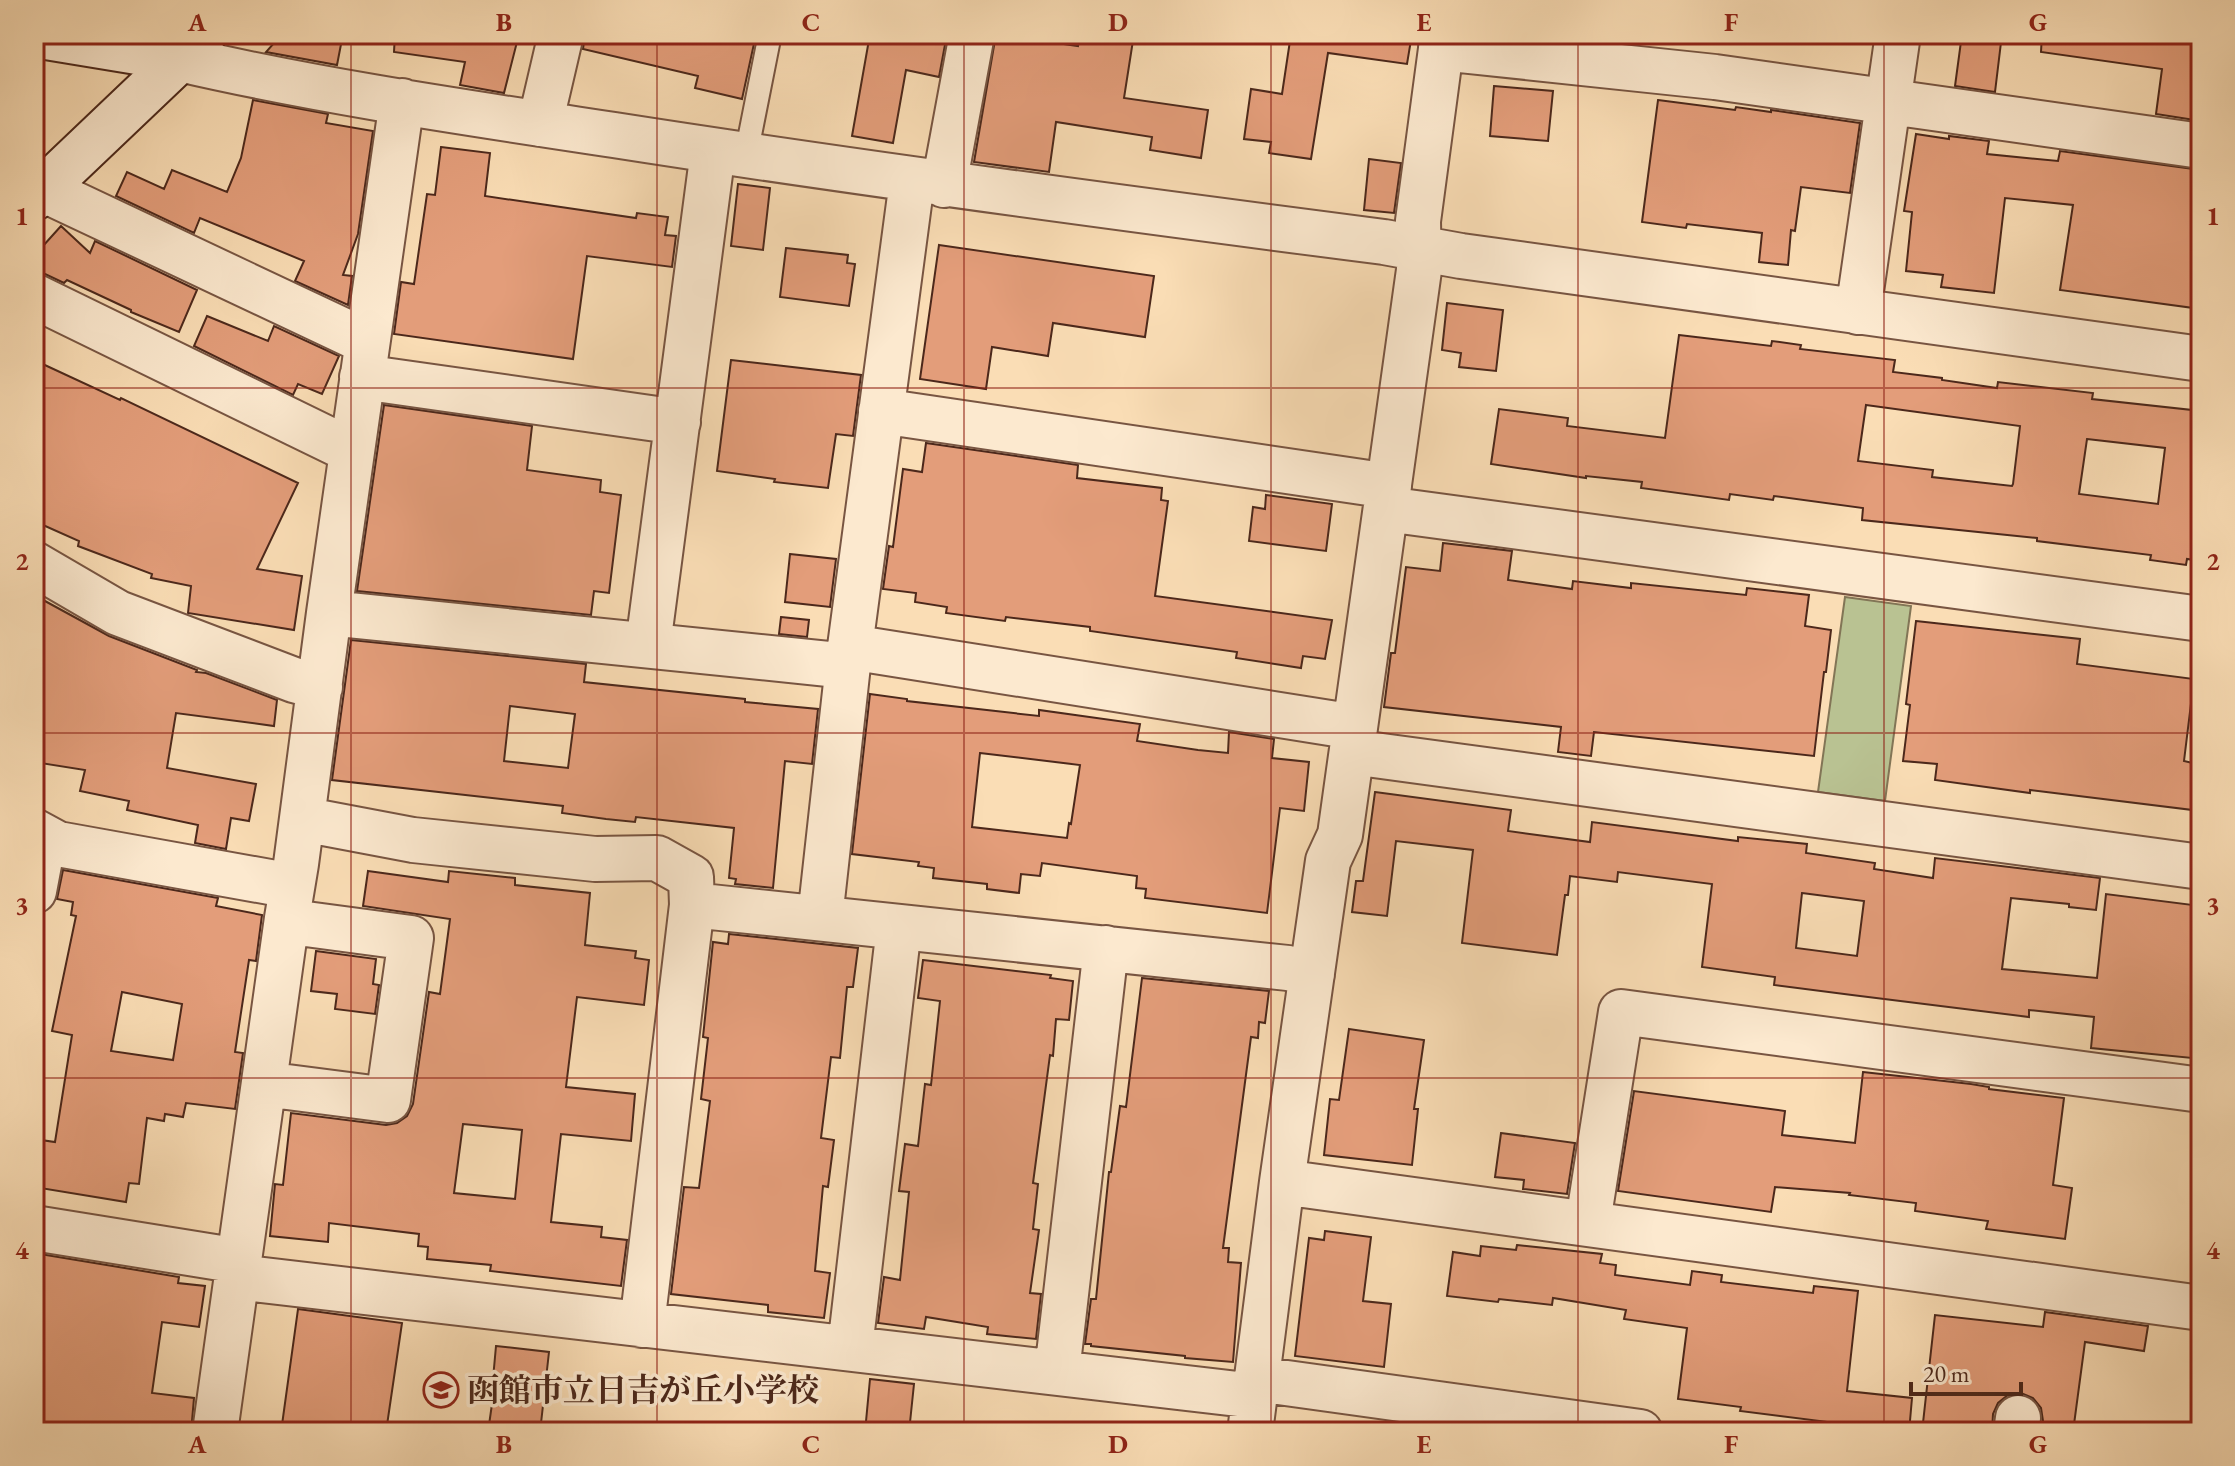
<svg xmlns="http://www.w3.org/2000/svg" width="2235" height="1466" viewBox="0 0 2235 1466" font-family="'EB Garamond','Noto Serif JP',serif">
<rect width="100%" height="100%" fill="#faddb5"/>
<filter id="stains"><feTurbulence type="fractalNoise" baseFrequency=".0025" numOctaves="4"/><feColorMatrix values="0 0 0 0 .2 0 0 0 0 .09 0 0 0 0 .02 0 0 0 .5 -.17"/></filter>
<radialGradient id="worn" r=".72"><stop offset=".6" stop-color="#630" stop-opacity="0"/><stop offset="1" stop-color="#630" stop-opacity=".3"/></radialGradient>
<!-- green -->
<path fill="#b9c292" stroke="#827556" stroke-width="2" d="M1845 597 1911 606 1885 801 1818 792Z"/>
<!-- building -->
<path fill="#e39d7a" stroke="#4c281b" stroke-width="2" fill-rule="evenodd" d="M282 34H343L337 65 266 52Z
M395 34H519L504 93 460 85 465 62 394 52Z
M585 34H733L755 39 742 99 695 88 698 76 583 49Z
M870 34H947L939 77 906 70 893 143 852 136Z
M996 34 1078 46 1080 34H1134L1124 98 1208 110 1201 158 1150 150 1152 137 1056 122 1049 172 974 162Z
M1291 34H1412L1407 64 1328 53 1311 159 1269 153 1271 142 1244 139 1251 89 1282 94Z
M1962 34H2002L1995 92 1955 86Z
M2042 34H2165L2201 41V121L2156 114 2162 69 2041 52Z
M1494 86 1553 91 1548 141 1490 136Z
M253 100 328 114 326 123 373 131 358 234 343 275 352 276 348 305 295 281 304 261 200 218 194 233 116 196 127 172 164 189 172 170 227 192 241 158Z
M1658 100 1735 110 1736 107 1771 112V110L1860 123 1850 193 1801 187 1795 231 1791 230 1788 265 1759 262 1762 233 1687 224 1686 228 1642 222Z
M1916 134 1949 139V136L1989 141 1987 154 2058 161 2060 151 2201 170V309L2060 290 2073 205 2005 198 1994 293 1941 287 1943 275 1906 271 1912 212 1904 211Z
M441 147 490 153 485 196 636 218 637 213 668 217 665 235 676 236 672 267 587 256 573 359 394 334 401 282 414 284 427 194 435 195Z
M1369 159 1401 163 1394 213 1364 210Z
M738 184 770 188 763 250 731 246Z
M61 226 90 253 95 241 197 290 179 332 131 312V310L67 280 64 283 45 274 34 271V256Z
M939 245 1154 276 1145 337 1053 323 1048 356 992 347 986 389 920 379Z
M786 248 848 255 847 263 855 264 849 306 780 297Z
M1447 303 1503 310 1496 371 1459 367 1461 353 1442 350Z
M207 316 268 341 274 326 339 356 322 394 298 384 293 395 194 346Z
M1679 335 1771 346 1772 341 1801 345 1800 349 1895 360 1893 372 1942 378V380L1997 388 1998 382 2093 393 2092 399 2201 411V561L2187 559 2186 565 2150 560 2151 555 2037 541V538L1862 520 1863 508 1774 496 1773 500 1730 494 1729 500 1641 488 1642 482 1586 476V478L1491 464 1499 409 1568 418 1567 426 1665 438ZM1866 405 2020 426 2013 484 2012 486 1932 477 1933 470 1858 461ZM2087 439 2165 448 2158 504 2079 494Z
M34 360 120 400 121 398 298 483 257 569 302 576 294 630 188 613 191 586 151 578 152 574 78 546 79 541 34 521Z
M731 360 861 375 853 436 836 434 828 488 774 482 775 479 717 471Z
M384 405 532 426 527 470 601 480 600 492 621 495 609 593 594 591 591 615 357 591Z
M926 443 1078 465 1077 478 1162 488 1161 500 1168 501 1155 596 1332 620 1325 659 1303 656 1301 668 1236 658 1237 652 1090 631V627L1006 617 1005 621 946 613 947 607 915 602 916 593 883 589 889 546 893 547 903 469 922 472Z
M1266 495 1332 504 1326 551 1249 541 1253 507 1265 509Z
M1443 543 1512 551 1508 580 1572 589 1573 581 1631 588V583L1746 595 1747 588 1809 595 1805 626 1831 630 1826 672H1824L1814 756 1594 732 1591 756 1558 752 1561 727 1384 707 1391 653H1395L1406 567 1440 571Z
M790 554 836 559 830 607 785 602Z
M34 595 109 636 197 670 196 672 206 673 277 700 274 726 176 713 167 768 256 784 249 821 231 818 226 849 195 843 198 825 127 810 129 801 80 791 85 770 34 762Z
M781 617 809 620 807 637 779 634Z
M1916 621 2080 639 2077 664 2194 679 2184 761 2201 765V811L2030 790V793L1935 780 1937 764 1903 761 1910 705 1906 704Z
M351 640 586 664 584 682 745 699V702L818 709 812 764 785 761 773 888 735 884 736 879 729 878 734 828 636 817 635 822 606 819 562 813 563 806 332 780ZM510 706 575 714 568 768 504 761Z
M870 694 907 699V701L1039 716V710L1140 724 1137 741 1198 750 1228 753 1229 732 1274 739 1272 758 1309 762 1304 811 1280 808 1267 913 1145 898 1146 889 1136 888 1137 876 1042 863 1040 876 1021 874 1019 893 987 889V884L933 878 934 868 918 866 919 862 852 854ZM980 753 1080 765 1071 824 1069 823 1067 838 972 827Z
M1375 792 1511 810 1508 831 1590 842 1592 822 1738 841V837L1807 844 1806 853 1875 863 1874 869 1933 878 1935 858 2100 878 2096 910 2069 907V904L2011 898 2002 969 2097 978 2106 894 2201 906 2195 985H2200L2192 1058 2091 1048 2094 1017 2029 1010V1017L1852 995 1774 985 1775 977 1702 967 1712 884 1618 872 1617 882 1570 876 1568 895H1565L1557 955 1462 943 1473 850 1396 841 1387 916 1352 912 1356 881H1363ZM1802 893 1864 901 1857 956 1796 948Z
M63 870 218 898 216 906 262 915 256 961 249 960 235 1052 243 1053 235 1109 186 1103 183 1117 165 1114 164 1121 147 1118 139 1184 129 1183 126 1202 34 1187V1139L55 1142 72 1035 52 1031 76 916 71 915 73 902 57 899ZM122 992 182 1004 173 1060 111 1051Z
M368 871 448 882 449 871 515 878V885L590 893 585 945 636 951 635 958 649 960 644 1005 577 997 566 1087 635 1094 631 1141 561 1134 551 1222 602 1227 601 1237 627 1240 621 1286 490 1271 491 1265 427 1259 428 1247 418 1246 419 1234 329 1223 328 1242 270 1236 275 1184 283 1185 291 1113 386 1125 397 1123 407 1116 413 1104 429 992 440 994 450 919 363 906ZM463 1124 522 1130 515 1199 454 1193Z
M729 934 858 948 853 987H847L840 1058 831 1057 821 1138 834 1140 828 1187 823 1186 815 1271 830 1273 824 1318 768 1312V1305L671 1294 684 1187 699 1188 710 1101 701 1099 708 1038 703 1037 713 942 728 944Z
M316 951 376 959 373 984 379 985 375 1014 335 1009 337 994 311 991Z
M923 960 1051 975 1050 978 1073 981 1069 1020 1056 1019 1053 1056 1050 1055 1033 1183 1038 1184 1033 1229 1039 1230 1030 1293 1041 1294 1036 1339 987 1334 988 1327 926 1317 924 1329 878 1323 884 1277 900 1280 909 1192 899 1191 905 1144 918 1146 925 1084 931 1085 940 1001 918 998Z
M1142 978 1269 991 1265 1023 1259 1022 1258 1038 1251 1037 1223 1248H1229L1228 1262 1241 1263 1233 1362 1185 1358V1356L1091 1346V1344H1085L1091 1299H1096L1109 1172H1111L1120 1106 1126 1107Z
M1349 1029 1424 1040 1414 1109H1418L1412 1165 1324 1155 1330 1099 1339 1100Z
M1863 1072 1971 1084 1989 1087V1089L2064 1098 2053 1185 2072 1188 2065 1239 1986 1229 1988 1221 1915 1211 1916 1203 1849 1195 1850 1193 1775 1187 1771 1212 1618 1191 1634 1091 1785 1111 1782 1135 1855 1143Z
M1501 1133 1575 1143 1567 1194 1523 1189 1524 1180 1495 1177Z
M1325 1231 1371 1237 1363 1301 1391 1304 1384 1367 1295 1356 1309 1238 1324 1240Z
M1517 1245 1602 1254 1600 1263 1616 1265 1615 1275 1690 1285 1692 1271 1722 1275 1721 1282 1813 1293 1814 1286 1858 1291 1847 1391 1912 1398 1909 1432H1851L1852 1425 1740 1411 1741 1407 1678 1399 1687 1328 1624 1319 1626 1310 1553 1298 1552 1305 1499 1299 1498 1302 1447 1296 1453 1252 1480 1256 1481 1246 1516 1250Z
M34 1253 179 1277 178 1283 205 1286 199 1327 162 1322 152 1393 194 1398 191 1432H34Z
M298 1309 402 1323 386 1432H281Z
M2045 1312 2148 1326 2144 1351 2085 1342 2073 1432H2041L2043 1421 2041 1408 2033 1398 2021 1393 2008 1395 1998 1403 1993 1414 1992 1432 1923 1423 1935 1315 2043 1327Z
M496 1346 549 1352 540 1432H488L494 1390H492Z
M870 1379 914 1384 909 1432H865Z"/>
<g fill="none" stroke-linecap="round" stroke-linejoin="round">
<defs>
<path id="lane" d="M746 155 770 34"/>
<path id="street" d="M1441 48 1715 77 2201 146
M180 59C323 92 469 113 614 135 870 175 1127 209 1384 242L1461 256 2201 359
M540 124 561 34
M34 185 367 342
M944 185 972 34
M34 296 352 451
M1858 312 1898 34
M362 377 678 422
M881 411 1389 486
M1386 509 2201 619
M34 564 118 613 294 680 320 687
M329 613 848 666
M648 645 713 151
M850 647 1355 727
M1352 752 2201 867
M302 819 413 840 595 859 657 858 691 877 692 905
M34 831 58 844 292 886
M34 891 44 838
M820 918 850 647 912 181
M264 1084 388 1100 411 938 306 924 287 918
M1282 1182 2201 1308
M1588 1222 1621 1012 2201 1090
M34 1228 239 1261
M237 1277 1255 1396
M642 1325 692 905 1288 968 1312 974
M850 1348 899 927
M1057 1372 1106 948
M1257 1379 1640 1432
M215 1432 287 918 296 864 329 613 402 101
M1250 1432 1282 1182 1328 861 1340 835 1419 270 1418 221 1443 34
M2016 1432 2018 1418"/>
<path id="secondary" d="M34 35 180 59
M34 198 180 59 204 34"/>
</defs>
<!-- lane casing -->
<use href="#lane" stroke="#785542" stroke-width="26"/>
<!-- street casing -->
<use href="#street" stroke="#785542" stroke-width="48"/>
<!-- secondary casing -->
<use href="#secondary" stroke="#4c281b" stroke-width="48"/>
<!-- lane -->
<use href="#lane" stroke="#fce9cf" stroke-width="22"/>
<!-- street -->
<use href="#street" stroke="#fce9cf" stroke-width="44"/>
<!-- secondary -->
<use href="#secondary" stroke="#fce9cf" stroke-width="44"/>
</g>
<!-- grid -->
<path fill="none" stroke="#8f2418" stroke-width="2" stroke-opacity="0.55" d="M351 34V1432M657 34V1432M964 34V1432M1271 34V1432M1578 34V1432M1884 34V1432M34 388H2201M34 733H2201M34 1078H2201"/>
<!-- icons -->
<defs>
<symbol id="school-ring" viewBox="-11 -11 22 22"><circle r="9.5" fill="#fce9cf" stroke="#8f2418" stroke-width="1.5"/><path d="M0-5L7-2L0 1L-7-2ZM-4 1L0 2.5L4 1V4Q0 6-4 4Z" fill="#8f2418"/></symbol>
</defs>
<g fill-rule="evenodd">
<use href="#school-ring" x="421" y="1370" width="40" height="40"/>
</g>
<g text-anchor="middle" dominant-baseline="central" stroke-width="7" stroke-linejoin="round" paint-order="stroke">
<!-- poi labels -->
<g font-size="32" font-weight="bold" fill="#4c281b" stroke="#fce9cf" text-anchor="start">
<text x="467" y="1390">函館市立日吉が丘小学校</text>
</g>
</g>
<!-- margin -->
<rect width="2235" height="1466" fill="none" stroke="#faddb5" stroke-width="88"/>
<!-- scale -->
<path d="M1911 1382v12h110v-12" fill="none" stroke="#4c281b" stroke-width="4"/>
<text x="1923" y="1382" font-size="24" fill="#4c281b" stroke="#fce9cf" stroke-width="6" paint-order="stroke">20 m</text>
<rect x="44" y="44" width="2147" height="1378" fill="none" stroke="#8f2418" stroke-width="3"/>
<g font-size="26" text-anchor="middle" font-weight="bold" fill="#8f2418">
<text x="197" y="31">A</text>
<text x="504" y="31">B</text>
<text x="811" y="31">C</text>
<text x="1118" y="31">D</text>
<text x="1424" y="31">E</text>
<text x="1731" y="31">F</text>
<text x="2038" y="31">G</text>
<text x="22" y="225">1</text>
<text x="2213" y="225">1</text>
<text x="22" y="570">2</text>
<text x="2213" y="570">2</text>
<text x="22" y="914">3</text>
<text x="2213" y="914">3</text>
<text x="22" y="1259">4</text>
<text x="2213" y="1259">4</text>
<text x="197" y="1453">A</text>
<text x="504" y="1453">B</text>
<text x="811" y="1453">C</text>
<text x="1118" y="1453">D</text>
<text x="1424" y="1453">E</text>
<text x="1731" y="1453">F</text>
<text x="2038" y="1453">G</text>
</g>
<rect width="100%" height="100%" filter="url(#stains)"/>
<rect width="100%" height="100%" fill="url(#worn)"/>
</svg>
